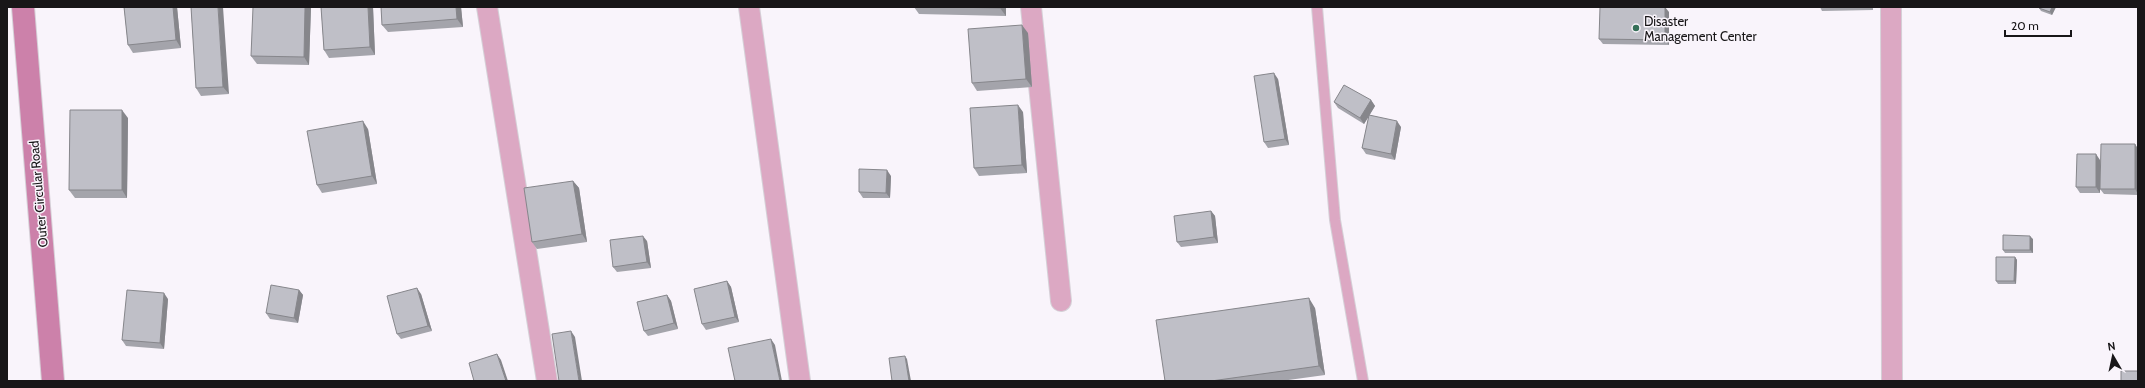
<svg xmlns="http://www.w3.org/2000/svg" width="2145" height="388" viewBox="0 0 2145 388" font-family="Cabin,sans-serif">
<rect width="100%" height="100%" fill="#f9f4fb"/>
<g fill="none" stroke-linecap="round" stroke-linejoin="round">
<defs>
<path id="lane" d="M1317 7 1335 220 1363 381"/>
<path id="street" d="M487 7 547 381
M749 7 800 381
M1031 7 1061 301
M1891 7 1892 381"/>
<path id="secondary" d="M23 7 53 381"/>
</defs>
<!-- lane casing -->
<use href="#lane" stroke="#d5d0d7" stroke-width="12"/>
<!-- street casing -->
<use href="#street" stroke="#d5d0d7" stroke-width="22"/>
<!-- secondary casing -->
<use href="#secondary" stroke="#d5d0d7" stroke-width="24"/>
<!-- lane -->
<use href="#lane" stroke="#dca8c3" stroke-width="10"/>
<!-- street -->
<use href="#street" stroke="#dca8c3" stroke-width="20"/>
<!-- secondary -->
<use href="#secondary" stroke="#cc81aa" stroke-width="22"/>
</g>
<!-- wall -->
<path fill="#a4a4ab" d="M124 7H177L181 48 133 53 128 45Z
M191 7 229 94 201 96 196 88Z
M311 7 309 65 257 64 251 56Z
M321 7H373L375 55 329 58 324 50Z
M381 7H461L463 27 388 32 382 25Z
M914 7H1006V16L919 14Z
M1820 7H1873V10L1822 11Z
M2039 7H2056L2052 15 2041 11 2039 8Z
M1669 12V45L1603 44 1599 39Z
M1028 33 1032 87 977 91 972 83Z
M1278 79 1289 145 1268 148 1264 142Z
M1371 100 1375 106 1369 116 1401 127 1395 160 1366 154 1362 148 1369 116 1364 124 1338 108 1334 102Z
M1023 112 1027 173 979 176 974 168Z
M128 118 127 198H75L69 190Z
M368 129 377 184 322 193 317 185Z
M2135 144 2138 149V195L2104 194 2100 189Z
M2100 160V193H2080L2076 187Z
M891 176 890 198H863L859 192Z
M573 181 579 188 587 242 537 249 532 242Z
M1211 211 1215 216 1218 243 1181 247 1177 242Z
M2033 239V253H2005L2003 250Z
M647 241 651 268 617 272 613 267Z
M2015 257 2017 260 2016 284H1998L1996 281Z
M727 281 731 287 739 322 706 330 702 324Z
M299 290 303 295 298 323 270 319 266 313Z
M421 294 432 331 401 339 397 334Z
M667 295 671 301 678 329 648 336 644 331Z
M168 299 164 349 126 346 122 340Z
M1315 308 1325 375 1281 381H1165Z"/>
<!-- shaded-wall -->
<path fill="#86868b" d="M173 7H177L181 48 176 40Z
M218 7H223L229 94 223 87Z
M305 7H311L309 65 304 57Z
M368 7H373L375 55 370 47Z
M456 7H461L463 27 457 19Z
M1001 7H1006V16L1000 8Z
M1665 7 1669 12V45L1665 40Z
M2052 7H2056L2052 15 2050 12Z
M1022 25 1028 33 1032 87 1026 79Z
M1274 73 1278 79 1289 145 1285 139Z
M1371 100 1375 106 1364 124 1360 118Z
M1018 105 1023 112 1027 173 1022 165Z
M122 110 128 118 127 198 122 190Z
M363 121 368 129 377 184 372 176Z
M1397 121 1401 127 1395 160 1391 154Z
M2135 144 2138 149V194L2135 189Z
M2096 154 2100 160V193L2096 187Z
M887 170 891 176 890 198 886 193Z
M573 181 579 188 587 242 582 234Z
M1211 211 1215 216 1218 243 1214 237Z
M643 236 647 241 651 268 647 262Z
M2030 236 2033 239V253L2030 250Z
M2015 257 2017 260 2016 284 2014 281Z
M727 281 731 287 739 322 735 317Z
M417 288 421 294 432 331 428 326Z
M299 290 303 295 298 323 294 318Z
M164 293 168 299 164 349 160 343Z
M667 295 671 301 678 329 674 323Z
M1309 298 1315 308 1325 375 1319 366Z
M571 331 575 337 582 381H579Z
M771 339 775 345 782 381H780Z
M497 354 501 360 508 381H506Z
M905 356 907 359 911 381H909Z"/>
<!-- building -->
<path fill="#bfbfc7" stroke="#86868b" d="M124 7H173L176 40 128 45Z
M191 7H218L223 87 196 88Z
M253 7H305L304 57 251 56Z
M321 7H368L370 47 324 50Z
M381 7H456L457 19 382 25Z
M947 7H1001L1000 8Z
M1600 7H1665V40L1599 39Z
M2039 7H2052L2050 12 2039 8Z
M1022 25 1026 79 972 83 968 29Z
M1274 73 1285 139 1264 142 1254 76Z
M1344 85 1371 100 1360 118 1334 102Z
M1018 105 1022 165 974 168 970 108Z
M70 110H122V190H69Z
M1369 115 1397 121 1391 154 1362 148Z
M363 121 372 176 317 185 307 131Z
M2101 144H2135V189H2100Z
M2077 154H2096V187H2076Z
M859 169 887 170 886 193 859 192Z
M573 181 582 234 532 242 524 188Z
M1211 211 1214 237 1177 242 1174 216Z
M2003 235 2030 236V250H2003Z
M643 236 647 262 613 267 610 240Z
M1996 257H2015L2014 281H1996Z
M727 281 735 317 702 324 694 289Z
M271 285 299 290 294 318 266 313Z
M417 288 428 326 397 334 387 296Z
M127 290 164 293 160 343 122 340Z
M667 295 674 323 644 331 637 302Z
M1309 298 1319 366 1211 381H1165L1156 320Z
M571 331 579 381H559L552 334Z
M771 339 780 381H735L728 348Z
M497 354 506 381H474L469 363Z
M905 356 909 381H892L889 358Z
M2121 371H2138V381H2121Z"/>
<!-- markers -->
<circle fill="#356f58" stroke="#f9f4fb" stroke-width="1.5" cx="1636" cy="28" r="4"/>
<g text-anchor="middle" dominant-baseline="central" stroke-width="3" stroke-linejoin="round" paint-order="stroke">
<!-- poi labels -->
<g font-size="13" fill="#181618" stroke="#f9f4fb" text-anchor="start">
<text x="1644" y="21">Disaster<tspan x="1644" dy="15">Management Center</tspan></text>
</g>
<!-- street labels -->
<g font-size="13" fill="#181618" stroke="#f9f4fb">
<text transform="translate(38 194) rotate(-95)">Outer Circular Road</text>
</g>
</g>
<!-- border -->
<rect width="2145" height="388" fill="none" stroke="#181618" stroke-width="16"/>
<!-- north arrow -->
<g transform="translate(2113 356) rotate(351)" stroke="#f9f4fb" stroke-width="3" paint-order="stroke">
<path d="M0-3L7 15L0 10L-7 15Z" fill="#181618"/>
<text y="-6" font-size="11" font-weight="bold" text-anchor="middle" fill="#181618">N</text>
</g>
<!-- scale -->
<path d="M2005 30v6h66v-6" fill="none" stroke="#181618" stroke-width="2"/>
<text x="2011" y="30" font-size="12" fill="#181618" stroke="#f9f4fb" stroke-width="3" paint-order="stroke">20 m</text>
</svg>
